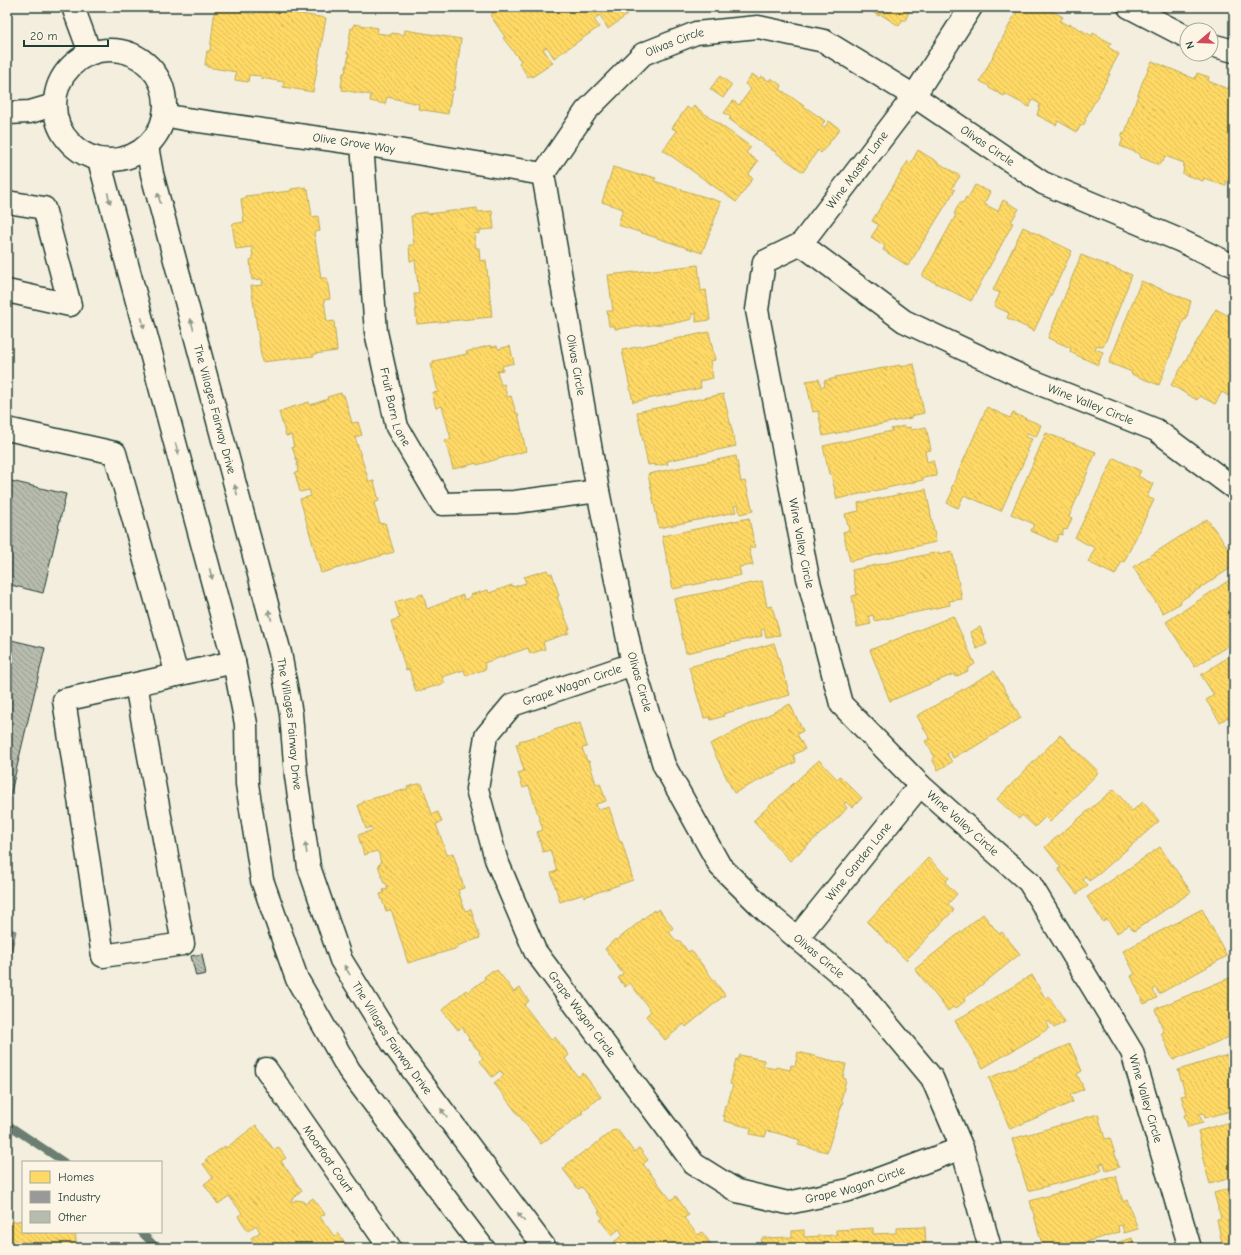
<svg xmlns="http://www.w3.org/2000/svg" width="1241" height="1255" viewBox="0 0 1241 1255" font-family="'Comic Neue',sans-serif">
<defs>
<pattern id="homes-back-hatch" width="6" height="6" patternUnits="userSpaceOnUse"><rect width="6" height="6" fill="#ffd966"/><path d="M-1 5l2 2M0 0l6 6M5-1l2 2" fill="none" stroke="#dabb59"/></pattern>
<pattern id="industry-back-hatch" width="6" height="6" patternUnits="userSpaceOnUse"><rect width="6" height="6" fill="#999"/><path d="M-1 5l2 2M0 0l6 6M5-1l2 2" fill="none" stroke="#7c7e7e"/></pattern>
<pattern id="building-back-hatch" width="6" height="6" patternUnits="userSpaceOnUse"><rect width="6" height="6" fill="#b8bcae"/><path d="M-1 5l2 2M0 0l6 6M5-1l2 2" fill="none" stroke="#959a8e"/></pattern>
</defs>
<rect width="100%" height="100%" fill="#f3eede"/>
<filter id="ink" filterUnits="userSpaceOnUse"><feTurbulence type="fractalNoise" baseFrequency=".025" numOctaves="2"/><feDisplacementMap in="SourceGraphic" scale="8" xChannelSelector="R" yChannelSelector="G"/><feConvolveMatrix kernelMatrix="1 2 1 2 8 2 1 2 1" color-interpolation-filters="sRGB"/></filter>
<g filter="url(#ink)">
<!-- homes -->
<path fill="url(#homes-back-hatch)" stroke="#bcaa57" d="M217 7H242L241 12 255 14V11L268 13 269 9 326 18 313 92 283 87 284 82 261 78 262 76 249 75 248 82 235 80 236 72 207 67 208 65H205L207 51H210L215 8Z
M501 7H629L624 10 627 15 608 29 600 15 594 19 599 27 554 58 547 47 543 49 553 63 532 77 531 75 528 77 519 63 521 61 503 38 505 37 490 15Z
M864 7H911L905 21 903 19 899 26 880 14 879 16Z
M1019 7H1038L1047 11 1048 9 1063 17 1060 21 1069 26 1070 24 1092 36 1093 33 1111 43 1108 47 1119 54 1108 74H1110L1085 119 1086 120 1083 126 1081 125 1077 132 1058 121 1056 125 1037 115 1040 104 1033 100 1029 107 1005 94 1004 96 989 88V86L980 81Z
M354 24 378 28 377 33 391 35 392 33 404 35 405 30 461 39 454 90H452L448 114 418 109 419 104 387 97 385 104 370 101 371 95 342 90 343 87H341L343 73H345L349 54H347L351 28 353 29Z
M1152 61 1195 79 1197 73 1209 77 1208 81 1228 89 1229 86 1234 88V163L1230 179H1228L1225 186 1204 178 1203 181 1183 174 1184 163 1165 156 1163 162 1161 161 1159 165 1140 157V154L1120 146 1123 139 1121 138 1123 132 1125 133 1142 83Z
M752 74 759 79 761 76 769 81 771 78 782 86 780 89 825 121 821 126 824 128 829 121 840 129 821 153 818 150 803 172 729 119 731 117 724 113 733 101 739 105 751 89 745 84Z
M720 76 732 85 723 98 710 89Z
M694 106 751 147 746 153 758 161 748 175 753 178 736 202 663 150 677 131 672 128 687 107 691 110Z
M918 150 960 176 952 188 955 190 908 266 883 250 885 246 871 237 879 225 872 221 908 161 911 163Z
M613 167 642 176V174L656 178 654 181 721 202 702 253 618 225 623 209 602 202Z
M975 185 990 192 984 204 998 211 1003 200 1019 209 1011 222 1013 223 971 301 922 276 956 215 954 214 960 202 963 203 966 197 968 198Z
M306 187V190L308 189 312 217 318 216 320 231 314 232 321 278H327L330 299 324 300 327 322 334 321 337 351 314 354V356L262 362 251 286 263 285 262 279 252 280 250 260 253 259 252 249 251 247 236 249 232 224 244 222 241 199 245 198V196L291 191V189Z
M477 208 478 212 492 211 494 229 480 230V233L474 234 476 248H479L480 261 486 260 492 317 417 324 414 294H419L415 260 410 261 409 245H414L411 216H414V214L427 212V214Z
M1023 227 1072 251 1034 331 1007 318 1009 313 994 306 1000 293 993 290Z
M1081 255 1132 275 1108 336 1103 347 1097 345 1095 349 1103 352 1098 365 1070 352 1071 348 1048 338Z
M698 265 701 291 706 290 710 320 696 322V313L692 314V319L680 322 615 329V326H609L607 311H613L608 275Z
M1141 281 1191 301 1186 320 1184 319 1159 385 1131 374 1132 372 1109 363Z
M1216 309 1234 319V385L1228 396 1222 392 1215 404 1200 396 1197 400 1171 385Z
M709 332 715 360 710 361 713 378 700 381 701 388 633 402 622 350Z
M491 345V347L497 346 498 349 510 346 514 363 502 366 503 370 497 371 501 385 504 384 507 397 511 396 516 413H518L526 451 477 465V463L453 469 445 440 451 439 442 406 436 408 432 393 438 392 431 364H434L433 361 467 354 466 352Z
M914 364 924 413 911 416V418L823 436 818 411 813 412 806 381 819 379 821 387 825 386 824 381 836 378 835 377 900 365V367Z
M341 393 342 395H344L352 423 358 422 362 435 355 437 369 482 374 481 379 501 374 503 380 524 385 523 394 552 321 573 300 499 311 496 309 490 300 492 295 473 298 472 297 464H298L292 447H294L291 435 286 436 279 412 284 411 283 410 309 402 310 405 328 399 327 397Z
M723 394 736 446 667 461 668 464 655 466V464L648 465 637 412Z
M987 407 1010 418 1013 413 1041 425 1036 437 1028 433 1026 437 1032 439 1026 451 1028 452 1001 511 964 495 958 508 947 503 953 490 951 489Z
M904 426 905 428 911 427 912 430 926 427 931 450 925 451 927 462 933 460 937 476 922 478 923 480 837 499 831 474H829L823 446 892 431 891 429Z
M1046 433 1096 452 1069 517 1072 518 1067 530 1064 529 1062 535 1059 534 1056 542 1031 531 1034 524 1011 514Z
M736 456 741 482 745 481 753 511 740 514 738 505 734 506 736 512 659 528 648 474Z
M1114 458 1141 471 1138 476 1153 484 1147 497 1154 500 1124 562 1122 561 1115 575 1088 562 1095 548 1075 538Z
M926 489 936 542 850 561 843 532 849 530 845 514 859 511 858 503Z
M749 518 755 547 749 548 753 565 739 567 741 575 673 589 662 536Z
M1207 519 1234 556V566L1180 601 1181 603 1163 613 1133 567Z
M952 551 962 599 949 601 950 605 885 619 874 621 873 615 869 616 871 624 857 627 852 596 857 595 852 570 939 552V554Z
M547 570 549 574 552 573 559 596 557 597 570 629 568 630 569 633 543 642 545 649 530 654 528 648 484 663 486 669 466 676 464 670 442 677 445 683 416 692 409 669 406 670 391 621 400 618 395 602 423 594 427 609 463 595 464 600 471 597 470 595 488 590 489 593 512 585 513 587 526 583 524 577Z
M1234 577V642L1195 667 1166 622Z
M762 581 767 607 772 606 780 635 766 637 764 629 761 630 762 636 686 653 674 599Z
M953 616 975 664 967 669 968 671 955 677 954 674 890 701 870 650Z
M980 627 987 644 977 649 970 632Z
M774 643 790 695 723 714 724 716 711 720 710 717 704 718 689 667Z
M1234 653V718L1230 720 1228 717 1220 722 1206 700 1214 695 1201 675Z
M994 671 1021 718 966 752 965 751 953 758 950 752 947 754 952 762 938 770 932 759 935 757 925 741 930 739 917 716Z
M790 704 803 731 797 734 805 749 793 755 796 762 734 793 710 744Z
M575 723V725L580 723 587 747 582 748 587 761H589L596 784 600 783 606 801 596 804 598 810 609 807 620 842H622L633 880 584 897V894L560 902 551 873 557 871 550 850 543 852 537 832 543 830 529 786 523 788 518 773 524 771 516 744 520 743 519 741 552 732 551 731Z
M1060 735 1099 772 1050 822 1045 817 1035 827 1022 815 1019 819 997 799Z
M819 760 837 779 840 776 862 798 852 808 846 802 844 804 847 808 839 817 790 861 753 821Z
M418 784H422L432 814 438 812 442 822 436 824 447 855 453 853 464 888 458 890 465 911 471 909 480 938 457 946 458 948 408 963 392 912 390 910 386 911 380 894 384 893 383 890 388 889 386 883H384L378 865 381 864 379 854 377 851 364 855 358 835 373 830 371 827 366 829 358 805 363 803V801L408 789 407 787Z
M1114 789 1132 811 1143 802 1159 821 1099 874 1089 881 1085 876 1082 879 1088 885 1077 894 1058 869 1061 867 1045 847Z
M1160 847 1191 892 1134 931 1129 925 1117 933 1107 919 1103 922 1087 897Z
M928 858 949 878 945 882 957 894 948 904 954 910 906 960 867 922Z
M659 909 673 928 669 932 677 942 680 941 688 952 691 950 725 995 686 1027 684 1024 665 1040 646 1016 651 1011 630 983 625 987 618 978 623 974 605 949 615 939 616 941 654 910 655 912Z
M1202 909 1227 956 1159 994 1156 988 1153 990 1157 998 1144 1004 1131 976 1135 974 1123 951Z
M983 914 999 934 1002 932 1020 954 964 999 965 1001 955 1009 953 1007 948 1011 915 969Z
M493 970 494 972 497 970 514 992 520 988 529 1001 524 1005 551 1040 555 1037 569 1055 565 1059 578 1077 583 1073 601 1097 581 1112 583 1113 541 1144 494 1083 504 1075 500 1071 492 1077 480 1061 483 1058 479 1053 480 1052 468 1039 469 1038 462 1027 458 1030 442 1010 466 990 468 992 485 979 484 977Z
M1032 975 1045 998 1049 996 1065 1022 1054 1028 1049 1021 1047 1023 1049 1028 1039 1035 983 1068 955 1021Z
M1234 976V1035L1173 1060 1161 1033 1164 1032 1155 1009Z
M1070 1044 1082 1071 1077 1074 1084 1089 1070 1095 1073 1102 1010 1129 989 1078Z
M798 1052 846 1064 843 1078 846 1079 841 1101H843L827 1152 798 1145 800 1140 777 1133 767 1131 765 1137 750 1134 751 1128 724 1121 725 1116H723L725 1105 727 1106 733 1085 730 1084 736 1059 738 1060 740 1055 764 1060 763 1066 775 1069 776 1067 790 1070 791 1065 795 1066Z
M1234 1053V1110L1205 1118 1204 1113 1199 1114 1203 1123 1188 1127 1184 1115 1187 1114 1181 1096 1186 1095 1178 1070Z
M1098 1114 1105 1139 1110 1138 1119 1167 1106 1171 1104 1163 1100 1164 1102 1170 1091 1175 1028 1191 1012 1139Z
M1234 1121V1177L1210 1184 1202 1156 1204 1155 1198 1131Z
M256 1125 274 1150 278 1147 286 1158 281 1161 302 1191 291 1200 292 1202 296 1200 303 1201 305 1204 313 1198 325 1214 320 1217 334 1236 338 1233 349 1248H258L251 1238 260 1232 256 1225 248 1231 238 1216 242 1213 229 1196 218 1204 204 1184 213 1178 203 1164 207 1161 205 1160 225 1146 226 1148Z
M617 1129 634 1152 639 1148 648 1160 643 1164 671 1200 676 1196 689 1215 684 1218 698 1235 702 1232 714 1248H619L614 1242 623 1235 619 1229 612 1235 600 1220 603 1218 598 1212 600 1211 588 1197 589 1196 582 1187 578 1189 563 1169 567 1166 566 1165 586 1150 587 1151 613 1130 614 1131Z
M1116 1176 1123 1202 1127 1200 1138 1229 1124 1233 1122 1225 1118 1226 1119 1232 1107 1236 1063 1248H1043L1030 1201Z
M1234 1187V1246L1223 1248 1217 1219 1221 1218 1214 1193Z
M23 1220V1232H75L77 1248H7V1223Z
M925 1227 926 1248H760L762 1238 792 1237V1231L804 1230V1237L836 1235V1230L873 1228V1234L896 1233V1228Z
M1132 1238 1135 1248H1100Z"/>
<!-- industry -->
<path fill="url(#industry-back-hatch)" stroke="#747d7b" d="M7 928 16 931 7 971Z"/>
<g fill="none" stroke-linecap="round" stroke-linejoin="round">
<!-- stream -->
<path stroke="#6c7d72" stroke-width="8" d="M7 1124 64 1162
M141 1232 157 1248"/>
</g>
<!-- building -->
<path fill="url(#building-back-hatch)" stroke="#1f3d34" d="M7 480 66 494 43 593 7 584Z
M7 639 45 648 7 809Z
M202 954 206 974 196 976 191 956Z"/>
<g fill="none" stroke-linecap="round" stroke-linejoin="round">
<defs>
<g id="minor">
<path d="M73 7 90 53"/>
<path id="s1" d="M971 7 914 96 801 244 764 262 757 310 808 578 841 704 920 785 1029 882 1132 1052 1190 1248"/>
<path d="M1129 7 1187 37"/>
<path d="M1211 45 1234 51"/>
<circle cx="110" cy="105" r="55"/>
<path d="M7 113 30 112 54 105"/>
<path id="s2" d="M164 115 185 119 362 144 543 174"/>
<path id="s3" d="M362 144 376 332 397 427 442 504 515 502 598 491"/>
<path id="s4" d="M147 146 152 174 280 653 291 714 296 776 309 867 341 960 393 1044 545 1248"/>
<path d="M99 160 234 662 246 724 247 784 262 880 297 979 349 1070 483 1248"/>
<path d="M7 202 44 208 70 305 7 291"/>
<path id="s5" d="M801 244 904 321 1025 378 1156 430 1234 488"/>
<path d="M7 429 115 453 177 675"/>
<path id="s6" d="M633 664 512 705 486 736 477 789 496 859 535 951 694 1164 737 1191 788 1203 849 1190 962 1148"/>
<path d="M136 684 64 700 103 956 183 944 136 684 234 662"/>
<path id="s7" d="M797 938 920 785"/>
<path id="s8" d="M266 1069 390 1248"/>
<path id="s9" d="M990 1248 962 1148 932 1078 856 987 773 918 720 866 664 765 633 664 598 491 543 174 586 111 643 54 696 33 758 27 824 41 914 96 1043 183 1179 240 1234 266"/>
</g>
</defs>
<!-- minor casing -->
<use href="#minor" stroke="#1f3d34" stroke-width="25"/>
<!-- minor -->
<use href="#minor" stroke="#fcf5e5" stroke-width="22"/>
</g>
<!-- one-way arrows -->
<defs><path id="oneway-solid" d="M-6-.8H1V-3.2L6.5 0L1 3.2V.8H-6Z"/></defs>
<g fill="#8e998c">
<use href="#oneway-solid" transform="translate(109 198) rotate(75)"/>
<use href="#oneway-solid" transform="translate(159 198) rotate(-105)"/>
<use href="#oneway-solid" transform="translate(143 323) rotate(75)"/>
<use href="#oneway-solid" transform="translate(192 324) rotate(-105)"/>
<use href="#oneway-solid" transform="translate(177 449) rotate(75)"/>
<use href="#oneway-solid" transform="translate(236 490) rotate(-105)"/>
<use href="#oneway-solid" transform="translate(211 574) rotate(75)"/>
<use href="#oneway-solid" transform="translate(270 615) rotate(-105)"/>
<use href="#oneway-solid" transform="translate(306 848) rotate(-98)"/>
<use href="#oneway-solid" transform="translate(347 970) rotate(-121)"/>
<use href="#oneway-solid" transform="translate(444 1113) rotate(-127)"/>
<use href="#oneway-solid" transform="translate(521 1217) rotate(-127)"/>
</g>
</g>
<g text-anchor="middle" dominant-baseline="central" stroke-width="4" stroke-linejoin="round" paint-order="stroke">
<!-- street labels -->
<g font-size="12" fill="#1f3d34" stroke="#fcf5e5">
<text stroke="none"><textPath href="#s9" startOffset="1391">Olivas Circle</textPath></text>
<text stroke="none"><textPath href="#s2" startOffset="192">Olive Grove Way</textPath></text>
<text stroke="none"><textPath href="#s9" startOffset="1738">Olivas Circle</textPath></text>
<text transform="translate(857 170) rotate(-53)">Wine Master Lane</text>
<text transform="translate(576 365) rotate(80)">Olivas Circle</text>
<text stroke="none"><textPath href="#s5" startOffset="333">Wine Valley Circle</textPath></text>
<text stroke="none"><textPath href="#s3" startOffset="266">Fruit Barn Lane</textPath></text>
<text stroke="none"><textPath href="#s4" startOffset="272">The Villages Fairway Drive</textPath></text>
<text stroke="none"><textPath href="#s1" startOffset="619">Wine Valley Circle</textPath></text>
<text transform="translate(640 682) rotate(74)">Olivas Circle</text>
<text transform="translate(572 685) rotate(-19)">Grape Wagon Circle</text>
<text stroke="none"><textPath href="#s4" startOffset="596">The Villages Fairway Drive</textPath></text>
<text stroke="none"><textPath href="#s1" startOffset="955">Wine Valley Circle</textPath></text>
<text stroke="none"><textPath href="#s7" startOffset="98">Wine Garden Lane</textPath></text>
<text transform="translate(819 956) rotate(40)">Olivas Circle</text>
<text stroke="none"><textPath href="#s6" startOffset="473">Grape Wagon Circle</textPath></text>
<text stroke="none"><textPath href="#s4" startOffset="932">The Villages Fairway Drive</textPath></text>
<text stroke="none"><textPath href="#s1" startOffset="1291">Wine Valley Circle</textPath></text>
<text stroke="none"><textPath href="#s8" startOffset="109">Moorfoot Court</textPath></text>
<text stroke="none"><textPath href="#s6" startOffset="833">Grape Wagon Circle</textPath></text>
</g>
</g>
<!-- margin -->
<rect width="1241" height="1255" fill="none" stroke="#fcf5e5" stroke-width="24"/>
<rect x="12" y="12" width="1217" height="1231" fill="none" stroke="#1f3d34" stroke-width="1.5" filter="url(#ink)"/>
<!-- legend -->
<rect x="22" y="1161" width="140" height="72" fill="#fcf5e5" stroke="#a4ab9e"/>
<rect x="30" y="1171" width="20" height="12" fill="#ffd966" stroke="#a4ab9e"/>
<text x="58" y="1181" font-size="12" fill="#1f3d34">Homes</text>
<rect x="30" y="1191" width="20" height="12" fill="#999999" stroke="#a4ab9e"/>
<text x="58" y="1201" font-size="12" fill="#1f3d34">Industry</text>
<rect x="30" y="1211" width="20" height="12" fill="#b8bcae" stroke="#a4ab9e"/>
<text x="58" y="1221" font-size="12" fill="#1f3d34">Other</text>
<!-- north arrow -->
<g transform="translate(1199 42) rotate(251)"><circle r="19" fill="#fcf5e5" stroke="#a4ab9e"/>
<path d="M0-3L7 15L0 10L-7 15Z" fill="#d1495b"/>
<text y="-6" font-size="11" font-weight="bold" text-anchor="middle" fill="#1f3d34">N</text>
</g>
<!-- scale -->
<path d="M24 40v6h84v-6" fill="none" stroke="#1f3d34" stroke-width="2"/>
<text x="30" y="40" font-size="12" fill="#1f3d34" stroke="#fcf5e5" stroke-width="3" paint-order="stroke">20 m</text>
</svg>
